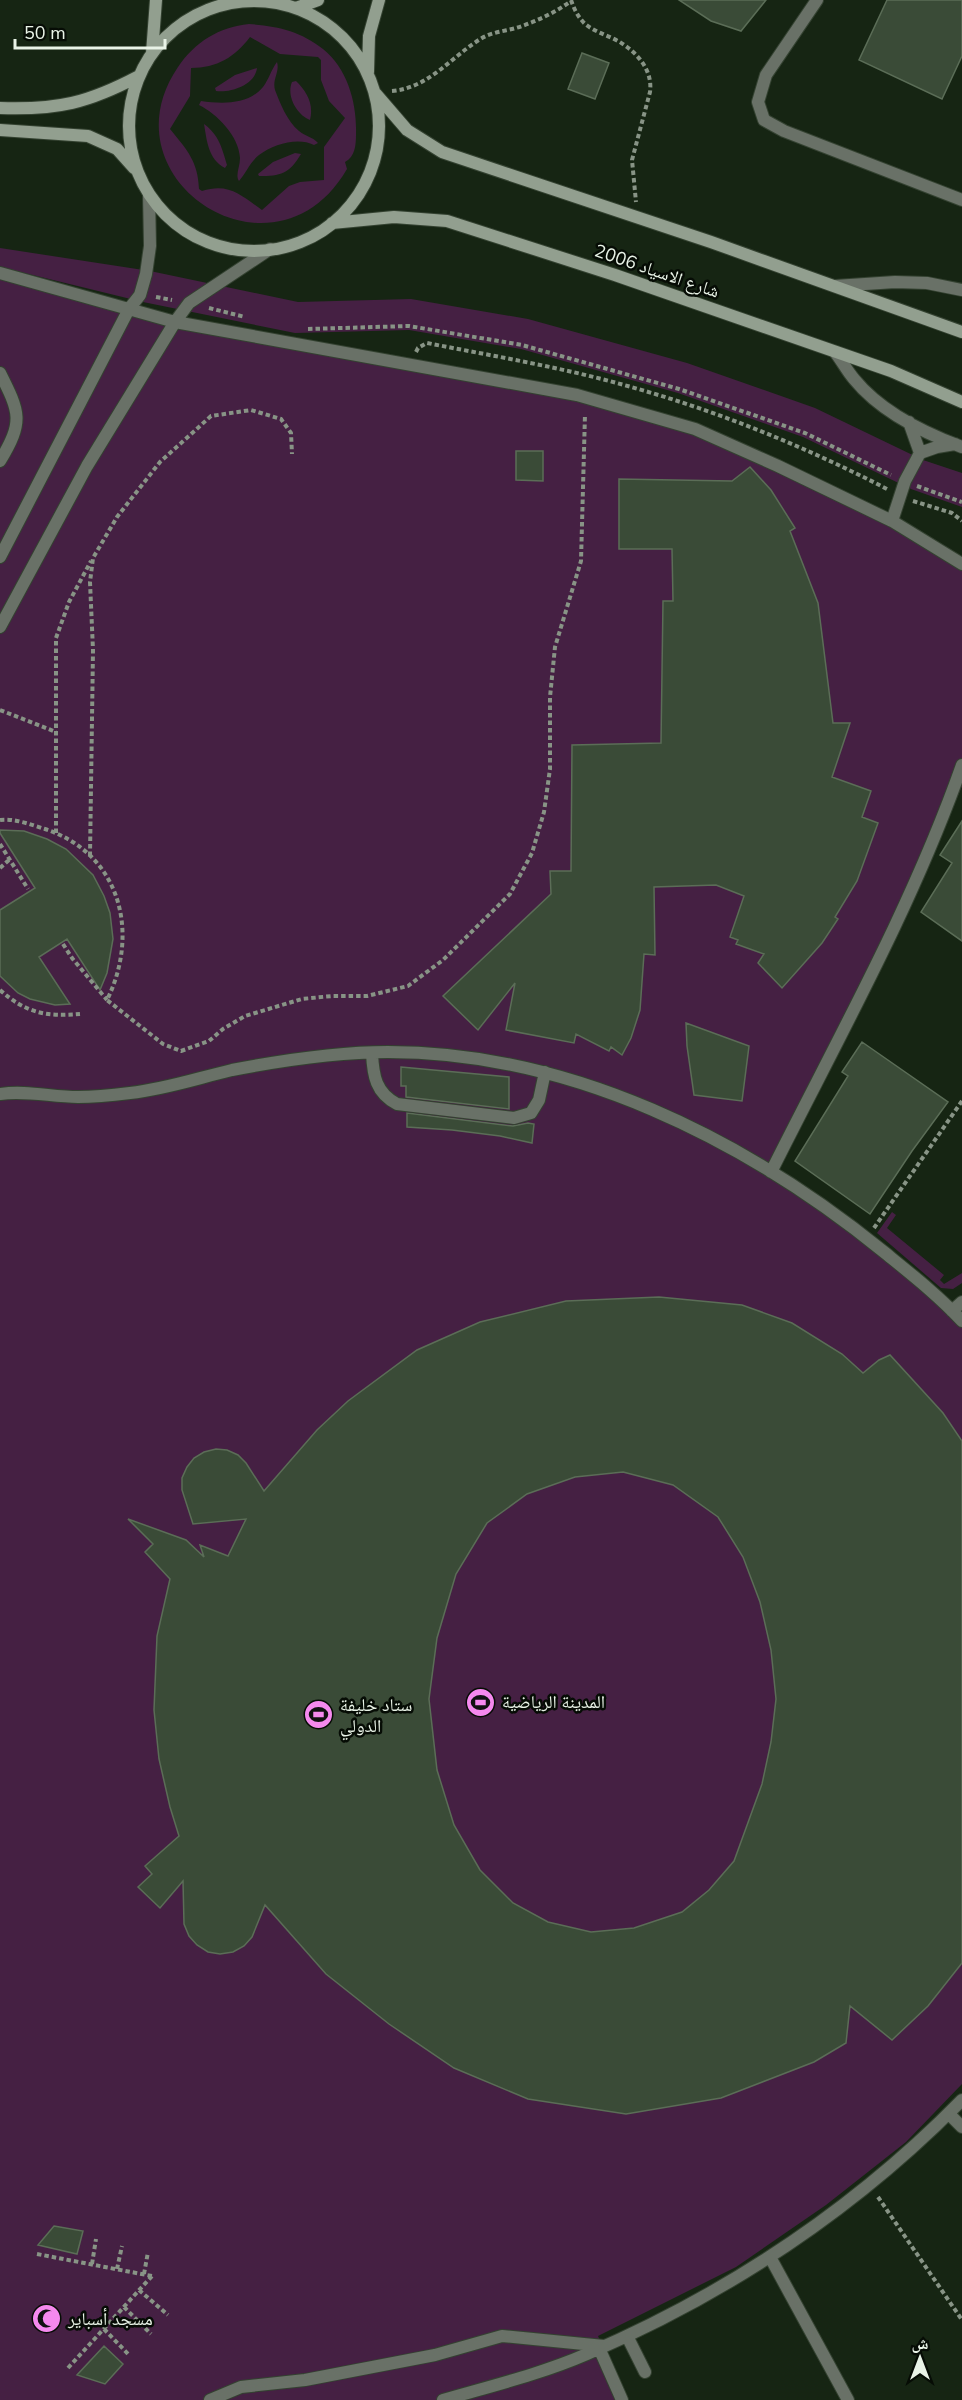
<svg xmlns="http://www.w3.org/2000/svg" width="962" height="2400" viewBox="0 0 962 2400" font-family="'Nunito Sans','Noto Naskh Arabic',sans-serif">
<rect width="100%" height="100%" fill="#162513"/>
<!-- green -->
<path fill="#452043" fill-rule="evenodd" d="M249 24C278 26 300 31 323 49 348 69 357 104 356 134 356 145 355 157 345 162L347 169C275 293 101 180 178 67 195 42 219 27 249 24ZM250 37 280 54 318 57 321 60V80L326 93 329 101 345 118 324 147V180L300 182 289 186 262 210C242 196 229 182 202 191L199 189C198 161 187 150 170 129L190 96 191 68C217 68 235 57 250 37Z
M277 62C280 72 272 79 275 90 280 103 287 121 299 131 305 136 313 137 318 143L314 145C298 137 274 144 259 155 250 162 246 173 239 181 235 175 240 167 240 158 239 136 217 114 199 105L201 101C222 104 248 105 263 87 269 79 271 70 277 62Z
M257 68C255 85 231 93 216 91L215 88 235 75Z
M296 81C307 92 314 104 310 120 297 115 286 96 292 82Z
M204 124C219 135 222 148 227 165L225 168C208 159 207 141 204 124Z
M295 153 301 154C289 174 281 176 259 176L258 174 273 162Z
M0 248 150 271 298 302 411 299 528 319 687 363 815 408 923 460 962 473V507L911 489 803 437 678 393 521 349 409 330 295 333 143 302 0 267Z
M0 273 175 322 577 395 695 429 778 466 962 564V786L924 876 766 1173 834 1216 962 1319V2084L906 2142 826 2205 736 2267 598 2336 627 2400H0Z
M892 1212 896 1215 887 1228 944 1275 940 1280 944 1284 962 1273V1283L953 1289 941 1288 877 1233Z"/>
<!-- building -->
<path fill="#3a4b37" stroke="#5b6d57" stroke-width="1.5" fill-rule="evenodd" d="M679 0H766L741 31 711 21Z
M887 0H962V56L942 99 859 60Z
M582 53 609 63 595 99 568 89Z
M516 451H543V481L516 480Z
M750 467 771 490 795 528 790 531 818 603 833 723H850L832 777 871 791 862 817 878 823 857 881 835 917 838 919 822 943 782 988 758 963 764 954 736 944 738 940 730 937 744 896 716 885 654 887 655 955 644 954 640 1010 631 1038 622 1055 611 1047 609 1051 576 1034 574 1043 506 1030 515 983 478 1030 443 996 551 894 550 871H571L572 745 661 743 663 601H673L672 549H619V479L732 481Z
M962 821V941L921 912 952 863 940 855Z
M0 830 24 831 47 839 66 849 93 875 104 896 110 913 113 939 107 973 100 990 67 939 39 957 70 1004 55 1005 30 999 18 993 0 976V910L35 888 0 833Z
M686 1023 749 1046 742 1101 694 1095 687 1046Z
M862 1042 948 1102 912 1151 870 1214 795 1161 848 1076 842 1072Z
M401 1067 509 1077V1109L406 1097V1086H401Z
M407 1113 513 1126 528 1123 534 1124 532 1143 500 1136 452 1130 407 1127Z
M659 1297 742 1305 792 1323 842 1354 863 1373 879 1360 890 1355 943 1413 962 1441V1963L928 2006 892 2040 850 2006 846 2043 814 2062 721 2098 626 2114 528 2099 454 2068 389 2024 326 1974 265 1905 252 1937 244 1946 233 1952 220 1954 208 1952 197 1945 189 1936 184 1924 183 1881 160 1908 138 1887 152 1874 145 1866 179 1836 170 1807 159 1759 154 1710 157 1636 170 1579 145 1552 153 1544 128 1519 186 1540 204 1557 200 1545 228 1556 246 1519 193 1524 182 1490V1478L187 1467 194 1458 204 1452 216 1449 227 1450 238 1455 246 1463 264 1491 317 1430 348 1401 417 1350 480 1322 566 1301ZM623 1472 673 1485 718 1517 743 1557 760 1602 771 1650 776 1699 771 1742 762 1784 734 1861 709 1890 682 1912 634 1928 591 1932 548 1922 513 1903 480 1870 454 1825 437 1770 429 1699 437 1638 456 1574 487 1523 527 1494 575 1477Z
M54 2226 83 2231 77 2254 38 2245Z
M104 2346 123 2364 105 2384 77 2375Z"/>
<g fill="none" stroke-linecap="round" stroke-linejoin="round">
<defs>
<path id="lane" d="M817 0 766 75 758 102 764 120 784 131 962 200
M0 273 175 322 577 395 695 429 778 466 892 521 962 564
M835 286 895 282 927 283 962 290
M835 352C842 361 847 371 854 379 880 411 924 433 962 447
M0 373C20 413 24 421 0 461
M909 422 920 453
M892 521 905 481 920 453 937 447 955 444
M0 557 129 309 140 295 146 274 150 246 149 195
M0 627 87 466 175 322 189 303 270 249
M372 1053C373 1076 376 1093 397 1104L514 1118 531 1113 539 1100 545 1072
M0 1094C26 1090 52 1097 78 1097 95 1097 114 1095 130 1093 166 1089 198 1078 232 1070 284 1060 336 1052 388 1052 570 1052 745 1139 884 1252 911 1274 939 1296 962 1321
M771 1172C838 1038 912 907 962 765
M952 1311 962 1302
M949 2114 962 2127
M770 2257 848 2400
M627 2336 645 2372
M599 2348 622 2400
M210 2400 241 2387 305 2380 435 2355 502 2336 604 2346
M443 2400C491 2386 541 2374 587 2354 726 2294 855 2209 962 2100"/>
<path id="secondary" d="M129 126a125 125 0 1 1 250 0a125 125 0 1 1-250 0Z
M296 8 318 0
M152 53 156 0
M368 72 369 36 379 0
M376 94 407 130 442 152 711 242 962 332
M0 108C58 110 88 103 139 76
M0 130 88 136 117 149 134 168
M332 223 394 217 447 221 615 275 891 371 962 402"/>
</defs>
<!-- lane casing -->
<use href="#lane" stroke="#344231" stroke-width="14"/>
<!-- secondary casing -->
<use href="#secondary" stroke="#344231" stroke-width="14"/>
<!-- path -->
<path stroke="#889486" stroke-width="4" stroke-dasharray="4.5 3" stroke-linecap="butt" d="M571 0C574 9 578 17 585 24 595 32 607 35 618 41 637 52 653 70 650 92L632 160 636 202
M392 91C429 88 452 56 482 38 494 31 509 31 522 26 539 20 556 12 571 1
M156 297 172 300
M209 308 245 317
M308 329 409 326 522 345 679 389 805 433 891 475
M416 352 418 348 427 343C493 356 560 367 624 385 715 410 804 446 887 489
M917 486 962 502
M913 501 952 513 962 521
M0 710 56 732
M0 820C14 818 32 825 45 829 121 854 140 933 107 1000L163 1044 181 1051 209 1041 223 1029 245 1016 302 999 332 996H367L408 986 443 960 510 894 532 853 544 812 550 769V697L555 647 581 561 585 414
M56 833V638L69 602 91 561
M0 844 28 889
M90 856 93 650 90 582 93 558 117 517 160 462 211 416 251 410 281 419 291 433 292 454
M0 868 10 859
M63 944 72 958 107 1000
M0 990C26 1013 46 1017 80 1014
M874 1228 962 1101
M878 2197 962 2320
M37 2254 152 2276
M92 2264 96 2239
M117 2269 122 2246
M144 2274 148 2252
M139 2290 168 2315
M124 2307 151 2334
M104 2329 130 2356
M68 2368 152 2276"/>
<!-- lane -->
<use href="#lane" stroke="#697167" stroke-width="12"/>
<!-- secondary -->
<use href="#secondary" stroke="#929f8f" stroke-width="12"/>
</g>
<!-- icons -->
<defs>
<symbol id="stadium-disc" viewBox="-11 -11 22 22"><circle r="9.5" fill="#f589ee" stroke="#060c05"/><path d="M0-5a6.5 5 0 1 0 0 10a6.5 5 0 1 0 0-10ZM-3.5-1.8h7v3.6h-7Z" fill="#111"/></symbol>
<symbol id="mosque-disc" viewBox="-11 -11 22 22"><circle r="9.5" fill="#f589ee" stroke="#060c05"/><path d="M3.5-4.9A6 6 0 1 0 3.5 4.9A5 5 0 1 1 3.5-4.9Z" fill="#111"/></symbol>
</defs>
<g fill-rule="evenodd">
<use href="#stadium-disc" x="464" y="1686" width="33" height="33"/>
<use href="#stadium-disc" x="302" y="1698" width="33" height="33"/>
<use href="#mosque-disc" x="30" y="2302" width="33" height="33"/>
</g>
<g text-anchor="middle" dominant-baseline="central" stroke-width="5" stroke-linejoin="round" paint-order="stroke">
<!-- street labels -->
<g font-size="18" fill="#e9f3e7" stroke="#060c05">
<text transform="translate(657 271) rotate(19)">شارع الاسياد 2006</text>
</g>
<!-- poi labels -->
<g font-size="18" fill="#e9f3e7" stroke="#060c05" text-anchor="start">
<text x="502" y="1702">المدينة الرياضية</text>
<text x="340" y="1705">ستاد خليفة<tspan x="340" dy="21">الدولي</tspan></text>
<text x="68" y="2319">مسجد أسباير</text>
</g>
</g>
<!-- north arrow -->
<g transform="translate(920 2358)" stroke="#060c05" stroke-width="4.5" paint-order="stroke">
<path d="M0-4.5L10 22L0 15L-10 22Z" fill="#e9f3e7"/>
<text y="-9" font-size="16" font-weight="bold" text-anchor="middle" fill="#e9f3e7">ش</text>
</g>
<!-- scale -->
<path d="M15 39v9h150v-9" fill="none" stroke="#e9f3e7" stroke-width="3"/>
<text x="24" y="39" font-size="18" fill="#e9f3e7" stroke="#060c05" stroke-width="4.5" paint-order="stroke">50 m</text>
</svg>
